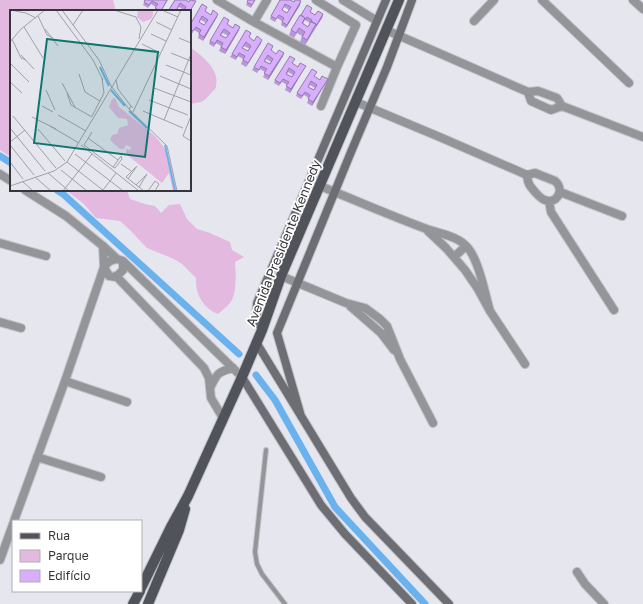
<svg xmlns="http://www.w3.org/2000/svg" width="643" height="604" viewBox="0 0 643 604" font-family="'Golos Text',sans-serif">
<rect width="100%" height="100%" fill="#e6e6ef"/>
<!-- green -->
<path fill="#e3b9e0" d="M0 0H113L115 7 114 11H11V157L0 150Z
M190 47C202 56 220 69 216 86 216 89 213 91 211 93 203 103 202 102 190 104Z
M66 190H127L130 199 145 204 155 206 161 213 169 205 180 204 187 219 197 229 210 233 230 242 232 250 244 257 235 262C236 273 237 294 230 303 227 307 222 310 218 314 203 308 195 294 196 278L182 264 174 259 147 248 130 230 120 221 96 218 84 204Z"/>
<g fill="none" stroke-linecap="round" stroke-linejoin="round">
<!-- canal -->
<path stroke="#6ab2ee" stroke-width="7" d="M0 156 11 163
M57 190 63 194 239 354
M256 375 275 400 335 507 425 604"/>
<defs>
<path id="service" d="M266 450 255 552 257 564 262 574 285 604"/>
<path id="minor" d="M217 0 254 22 337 67
M316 0 356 25 337 67 321 106
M343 0 377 21
M542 0 629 83
M633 0 643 9
M474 21 494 0
M254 22 267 0
M386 30 528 92 538 91 557 98 562 106
M528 92 531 101 551 110 562 106 643 137
M356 102 442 138 527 175
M535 173 555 181C565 189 557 205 545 200 541 199 538 195 535 192 529 185 528 184 527 175Z
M0 174 11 181
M320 186C355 200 389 215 424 228 439 234 457 235 468 248 479 261 485 294 490 311
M25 190 66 216 103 246 117 259 123 261 242 377
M560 192 622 216
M549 201 551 212 614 310
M428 231 446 248 465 270 478 289 490 311 525 364
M0 243 46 256
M103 246 104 267 109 276 116 277 123 270V262
M454 257 466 246
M116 276 204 368 209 378 211 398 223 418
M281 276 346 303 365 308 380 319 387 326 400 359 433 423
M350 306 381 333 394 350
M0 322 21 328
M65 381 127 402
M210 388C217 374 217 372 233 368
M37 457 101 477
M14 521 65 381 104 267C108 262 110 260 117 259
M0 560 13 524
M577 572 585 584 604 604"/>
<path id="secondary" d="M262 330C256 319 256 315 257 303L386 0
M256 342 351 498 365 517 449 604
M242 377 321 505 345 534 412 604
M301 416 277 333 351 152 387 67 412 0"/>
<path id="primary" d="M141 588 171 527 188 496 242 377 262 330 281 276 399 0
M133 604 140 591
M148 604 179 530 185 509"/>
</defs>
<!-- service casing -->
<use href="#service" stroke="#c3c3cb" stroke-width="6"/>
<!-- minor casing -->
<use href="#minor" stroke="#c3c3cb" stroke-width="10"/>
<!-- secondary casing -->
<use href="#secondary" stroke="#c3c3cb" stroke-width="10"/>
<!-- primary casing -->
<use href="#primary" stroke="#c3c3cb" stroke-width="12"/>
<!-- service -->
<use href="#service" stroke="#939599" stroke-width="4"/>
<!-- minor -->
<use href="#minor" stroke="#939599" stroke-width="8"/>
<!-- secondary -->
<use href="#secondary" stroke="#6c6e73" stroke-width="8"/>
<!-- primary -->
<use href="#primary" stroke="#505359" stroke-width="10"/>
</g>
<!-- wall -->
<path fill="#b996d9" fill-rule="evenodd" d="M145 0H168L161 11H154L156 7 151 4 148 8 143 5Z
M175 0 189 2 195 4 184 10 179 7 177 9 168 11Z
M247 0H255L251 8 246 5 248 0Z
M280 0 300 5 286 28 281 25 282 21 277 18 275 22 270 19 271 16ZM284 7 289 10 287 13 282 10Z
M206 12 211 15 217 17 203 41 198 38 199 33 194 30 192 34 190 33V25ZM201 20 206 23 204 25 199 22Z
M310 12 315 15 323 14 322 18 305 45 300 42 302 36 297 33 294 38 289 35 291 30ZM305 20 310 23 308 27 303 24Z
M227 25 233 28 239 30 225 54 219 51 221 46 216 43 214 47 209 44 210 41ZM223 33 228 36 226 38 221 35Z
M249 38 254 41 261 43 246 67 241 64 243 59 238 56 236 60 230 57 232 54ZM244 46 250 49 248 51 243 48Z
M271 51 276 54 284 53 283 56 268 80 263 77 265 72 260 69 257 73 252 70 254 67ZM266 59 271 62 270 64 265 61Z
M293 64 298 67 306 66 304 69 290 93 285 90 287 85 282 82 279 86 274 83 275 80ZM288 72 293 75 292 77 287 74Z
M315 77 320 80 326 82 312 106 307 103 309 98 304 95 301 99 296 96 297 93ZM310 85 315 88 314 90 308 87Z"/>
<!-- shaded-wall -->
<path fill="#967ab0" d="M301 1 300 5 286 28 287 25Z
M218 14 217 17 203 41 204 37Z
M323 14 322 18 314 29 316 26Z
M316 24 314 29 305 45 307 40Z
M240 27 239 30 225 54 226 50Z
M262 40 261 43 246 67 248 63Z
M284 53 283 56 268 80 269 76Z
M306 66 304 69 290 93 291 89Z
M328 79 326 82 312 106 313 102Z"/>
<!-- building -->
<path fill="#d7affc" stroke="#967ab0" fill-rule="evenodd" d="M145 0H167L161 11 155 8 158 4 152 1 149 5 144 2Z
M175 0H186L189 2 190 0 196 1 190 11H183L186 7 180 3 177 9 180 11H168Z
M248 0H255L252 5 247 2Z
M280 0H290L294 2 295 0H299L301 1 287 25 282 22 284 18 279 15 276 19 271 16ZM285 4 291 7 287 13 282 10Z
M202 4 207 7 205 11 211 15 213 10 218 14 204 37 199 34 201 30 196 27 193 31 190 29V25ZM202 16 208 20 204 25 199 22Z
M307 5 312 8 310 12 315 15 318 11 323 14 316 26V24L311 22 312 20 307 17 305 20V18L301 15Z
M300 15 305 18 302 23 308 27 311 21 316 24 307 40 302 37 305 32 299 28 296 33 291 30Z
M224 17 229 20 227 24 233 28 235 24 240 27 226 50 221 47 223 43 217 40 215 44 210 41ZM224 29 230 33 226 38 220 35Z
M246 30 251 33 249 37 254 41 257 36 262 40 248 63 243 60 245 56 239 53 237 57 232 54ZM246 42 251 46 248 51 242 48Z
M268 43 273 46 271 50 276 54 279 50 284 53 269 76 264 73 267 69 261 66 259 70 254 67ZM268 55 273 59 270 64 264 61Z
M290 56 295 59 292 63 298 67 300 63 306 66 291 89 286 86 289 82 283 79 280 83 275 80ZM289 68 295 72 292 77 286 74Z
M312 69 317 72 314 76 320 80 322 76 328 79 313 102 308 99 310 95 305 92 302 96 297 93ZM311 81 317 85 314 90 308 87Z"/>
<g text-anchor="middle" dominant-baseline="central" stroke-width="3.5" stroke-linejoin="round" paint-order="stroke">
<!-- street labels -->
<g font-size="13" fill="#36363a" stroke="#fff">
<text transform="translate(283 243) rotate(-68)">Avenida Presidente Kennedy</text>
</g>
</g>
<!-- overview -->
<g transform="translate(10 10)">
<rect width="181" height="181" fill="#e6e6ef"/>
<path d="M128 0H143V5L141 9 133 12 127 7ZM105 88 109 97 145 126 157 141 167 181H163L159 163 152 173 116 144V139L120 140 121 137 116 135 114 139H110L100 130 102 125 107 124 109 118 118 115 117 109 108 108 99 97 102 89Z" fill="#e3b9e0"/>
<path fill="none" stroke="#6ab2ee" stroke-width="2" d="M90 57 99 76M101 80 115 96M119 101 137 118M155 135 165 181"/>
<path fill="none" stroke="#a0a0a7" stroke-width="1" d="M0 0 16 3 26 8M46 0 83 50 93 70M52 0 89 50 101 76M104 0 126 7 131 17 129 29M154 1 168 7M28 6 37 25 43 28M146 12 162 20M63 15 73 0M14 17 33 48M35 19 48 36M141 24 156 31M169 28 181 33M2 29 11 48 16 50M0 32 11 19 35 0M132 34 150 43M161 43 181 51M11 45 24 59M0 53 19 72M156 55 181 65M69 64 75 82 90 91M150 66 181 79M106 70 108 79 121 96M0 72 12 83M52 73 65 97M101 76 119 99 121 96 123 98M144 78 181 92M36 80 45 100M57 83 61 95 82 107M139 90 178 105M32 96 43 102M119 99 157 136 167 181M133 101 173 118M123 102 171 0M48 105 76 121M3 106 46 158M82 106 94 83 92 68M181 106 173 126 181 131M22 107 46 119M154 110 181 44M40 116 69 133M0 118 35 161M28 119 55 151M82 122 74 135 103 157 111 146M78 128 108 150M0 132 15 120M0 135 24 165M71 135 129 181M65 144 112 180M0 152 13 169M57 152 94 181M111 154 121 161M103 157 105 158 112 149 111 146M51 160 77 181M38 163 59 181M25 167 41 181M118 169 127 156 116 167 134 181M12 171 23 181M126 175 137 164 129 177M0 176 44 161 57 152 148 0M93 180 106 163M53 181 82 144M138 181 145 171 149 174 145 181"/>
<path fill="#0f766e" fill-opacity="0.15" stroke="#0f766e" stroke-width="2" d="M37 29 148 42 135 147 24 133Z"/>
<rect width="181" height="181" fill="none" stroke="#36363a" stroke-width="2"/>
</g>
<!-- legend -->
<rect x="12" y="520" width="130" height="72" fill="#ffffff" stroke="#afafb0"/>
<rect x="20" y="533" width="20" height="6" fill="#505359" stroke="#afafb0"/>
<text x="48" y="540" font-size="12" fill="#36363a">Rua</text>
<rect x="20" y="550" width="20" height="12" fill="#e3b9e0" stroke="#afafb0"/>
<text x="48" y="560" font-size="12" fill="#36363a">Parque</text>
<rect x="20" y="570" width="20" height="12" fill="#d7affc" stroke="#afafb0"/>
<text x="48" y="580" font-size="12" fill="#36363a">Edifício</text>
</svg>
